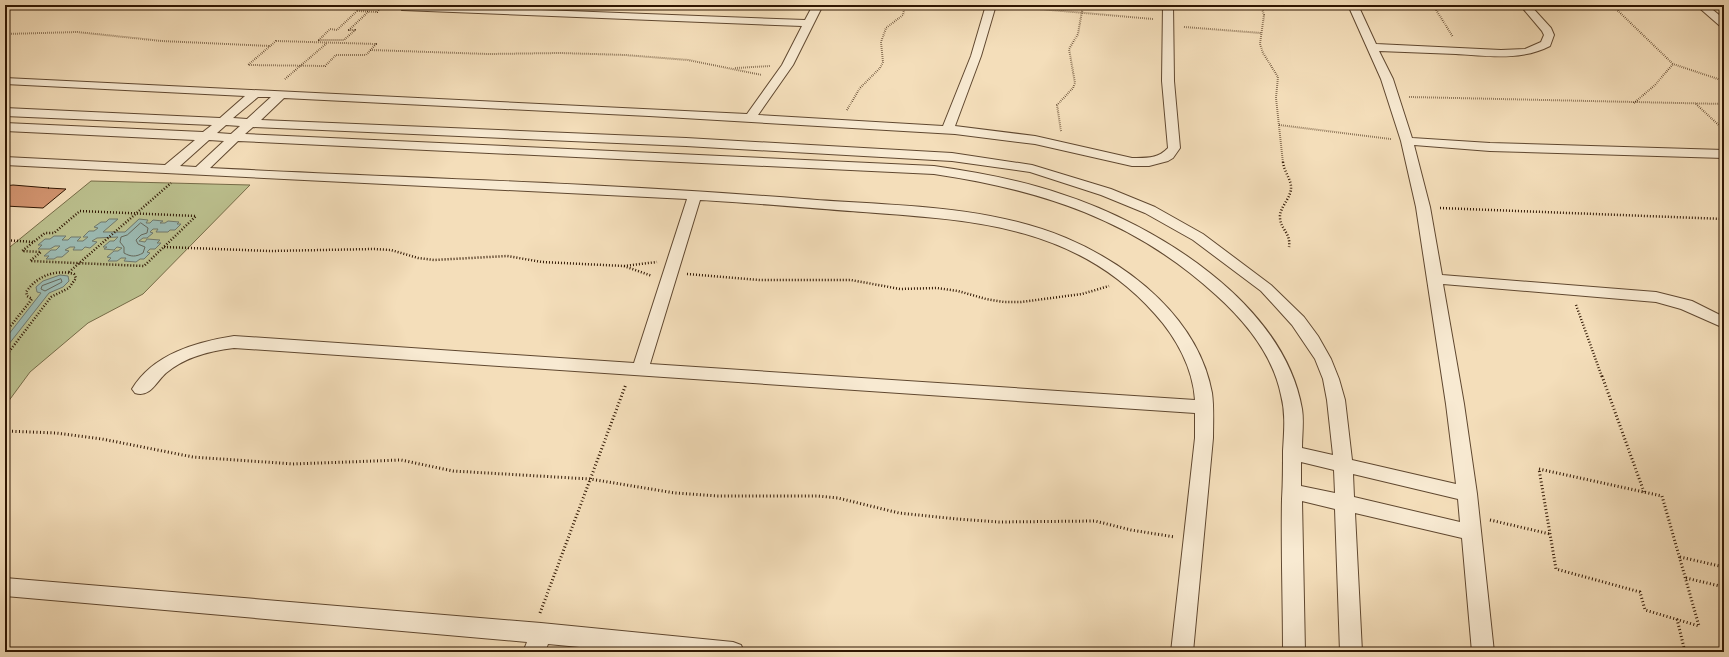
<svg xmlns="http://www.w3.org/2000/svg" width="1729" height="657" viewBox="0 0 1729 657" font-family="'EB Garamond',serif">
<rect width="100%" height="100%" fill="#f4deba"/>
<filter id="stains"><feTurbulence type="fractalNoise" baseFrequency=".005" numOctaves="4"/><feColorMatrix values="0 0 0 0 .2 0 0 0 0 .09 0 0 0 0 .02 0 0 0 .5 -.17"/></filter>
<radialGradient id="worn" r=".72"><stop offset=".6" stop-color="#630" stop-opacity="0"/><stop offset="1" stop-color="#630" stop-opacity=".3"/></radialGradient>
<!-- green -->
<path fill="#bcc18f" stroke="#766c48" d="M91 181 250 185 143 294 88 323 30 372 5 406V286L7 282 5 279V251Z"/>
<!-- water -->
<path fill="#9cbbb4" stroke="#70796d" d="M109 219H118L103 232H125L139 219 148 220 146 223H150L153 220 163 221 160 223H165L168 221 179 222 177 224H181L175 230H170L168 232H156L158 229H153L150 232 153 233 147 238H143L139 241 145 242 147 239 160 240 157 243H161L155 249H150L147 252 150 253 144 259H140L136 262 124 261 126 258H121L117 261H108L111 258 107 257 114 251H118L122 248 117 247 114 250 104 249 107 247H103L110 241H114L118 237 97 238 92 241 97 242 90 248 85 247 82 250H73L75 247H70L65 250 69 251 62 257H57L54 259H46L49 256H44L51 250H56L60 246H55L50 249H38L42 245H38L45 239H50L54 236H66L62 240H68L71 237H81L77 241H83L88 237H83L89 231H94L98 228 94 227 101 222H106Z
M60 275 68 276 69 281 63 287 49 293 5 349V339L41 293 37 292 36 287 43 281Z"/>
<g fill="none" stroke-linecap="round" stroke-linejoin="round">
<!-- shore -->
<path stroke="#66685b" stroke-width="1" d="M141 223 148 228 147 233 141 235 136 240 138 244 145 247 143 253C136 257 131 257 124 253V247L120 242 121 237 127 235Z
M61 279 62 282 45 291 41 289 42 286Z"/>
</g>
<!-- building -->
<path fill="#d39571" stroke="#2f1602" d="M13 185 49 188H48L66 189 43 208 5 206V186Z"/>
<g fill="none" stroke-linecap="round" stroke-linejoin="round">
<defs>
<path id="street" d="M322 5H347C342 10 327 10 322 5Z
M406 5 805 20 813 5H823L793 65 758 115 943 126 971 56 986 5H996L981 56 955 126 1035 136 1132 158C1146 158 1158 159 1168 148L1162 81 1163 5H1173L1174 81 1180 148 1173 158 1168 161 1149 166H1132L1035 144 955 134 649 116 284 98 261 120 686 138 952 153 1032 165 1111 189 1155 207 1203 234 1271 285 1304 317 1318 336 1331 359 1339 379 1345 400 1352 460 1456 484 1446 404 1416 207 1401 141 1381 79 1348 5H1358L1376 44 1501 50 1525 49 1541 42 1544 35 1542 31 1520 5H1530L1551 28 1554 35 1550 46C1521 61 1488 56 1456 54 1431 53 1405 52 1379 51L1393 79 1412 138 1490 143 1724 150V158L1490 151 1414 145 1430 207 1442 275 1656 292 1692 301 1724 317V328L1681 309 1656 302 1443 284 1464 404 1477 494 1494 652H1472L1462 538 1355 513 1362 652H1340L1335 509 1302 501 1305 652H1283C1283 601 1281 550 1282 499 1283 483 1283 467 1283 451 1284 432 1286 414 1281 395 1273 355 1246 322 1216 295 1134 220 1042 190 934 174L238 141 210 168C408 178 607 183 804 199 891 206 985 204 1066 238 1132 266 1199 320 1212 393 1214 408 1213 423 1213 438L1193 652H1171L1195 438V413L234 348C209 351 185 357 166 373 156 382 150 398 135 393L132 389C153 354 196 342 234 336L634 363 687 199 5 165V157L165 165 195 140 5 131V123L203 132 212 125 5 116V108L220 118 245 96 5 84V78L747 114 782 65 802 26 402 10 401 8ZM258 97H271L247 119 233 118ZM226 125 240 126 231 134 217 133ZM253 127 686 146 952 161 1030 172 1101 195 1145 213 1193 240 1261 291 1292 325 1315 359 1323 379 1327 400 1333 455 1302 448C1302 435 1304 421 1302 409 1284 303 1155 224 1061 194 1020 180 977 172 934 166L245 134ZM209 140 224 141 196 167 180 166ZM700 200C755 203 809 208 863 212 973 220 1076 225 1155 314 1176 337 1193 368 1195 400L650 364ZM1301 462 1334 470 1335 493 1301 486ZM1353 474 1458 499 1460 522 1354 497Z
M1696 5H1707L1724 19V27L1720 26Z
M5 578 541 623 733 642 741 645 744 652H632L548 644 545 652H523L527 642 5 596Z"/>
</defs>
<!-- street casing -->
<use href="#street" stroke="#604830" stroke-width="2"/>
<!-- path-far2 -->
<path stroke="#2f1602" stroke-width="2" stroke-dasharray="0.5 1.5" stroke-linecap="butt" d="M1261 5 1264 15 1260 44 1263 53 1278 77 1276 98 1283 163
M1433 5 1453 37
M1612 5 1673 64 1724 81
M1005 6 1153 19
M382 7H393
M357 11 337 30 330 29 319 40H344L355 30H349L369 11
M357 11 377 12 383 5
M1184 27 1261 33
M5 34 77 32 162 41 270 46
M276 41 376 44 366 55H336L325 66 248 65Z
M370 50 488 54 560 53 625 55 688 60 762 75
M735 68 770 66
M285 79 327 43
M1409 97 1724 104
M1634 103 1655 85 1673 64
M1696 104 1724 130
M847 110 860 88 880 68 883 62 881 42 886 28 903 15 905 5
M1279 125 1391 139
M1061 131 1057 105 1073 88 1075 83 1069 49 1078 34 1083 5"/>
<!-- path-far1 -->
<path stroke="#2f1602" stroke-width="2.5" stroke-dasharray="1 2" stroke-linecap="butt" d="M1283 162C1284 171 1290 178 1291 186 1292 198 1279 207 1280 218 1281 230 1291 233 1289 247
M1440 208 1724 219
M80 211 196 216 144 266 30 261 41 252 22 251 45 233H54Z
M5 240 33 242
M164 247 270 251 374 249 391 250 418 258 434 260 507 256 542 262 624 266 652 276
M624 266 657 262
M69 272 171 183
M687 274 760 280H851L900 289 937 288 958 291 986 299 1004 302H1021L1082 294 1109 286
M1576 305 1602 377
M5 333 32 299 27 296 26 292C37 276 55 269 74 274L76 278 69 288 51 297 5 357"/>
<!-- path -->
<path stroke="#2f1602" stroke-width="3" stroke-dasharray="1 2.5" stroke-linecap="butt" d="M1602 376 1644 492
M5 431 56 433 102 439 193 457 293 464 401 460 453 471 590 479 675 493 718 496H818L838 498 899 513 957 519 999 522 1095 521 1131 530 1175 537
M1539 469 1662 496 1699 626 1645 610 1640 592 1556 569Z
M1490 520 1550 534
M1680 557 1724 567
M1686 578 1724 587
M540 613 626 384
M1677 619 1685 652"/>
<!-- street -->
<use href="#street" fill="#f8ead2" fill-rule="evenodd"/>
</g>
<!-- margin -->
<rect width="1729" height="657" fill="none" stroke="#f4deba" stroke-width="20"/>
<rect x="6" y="6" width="1717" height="645" fill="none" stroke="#2f1602" stroke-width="2"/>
<rect x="10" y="10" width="1709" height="637" fill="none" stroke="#2f1602"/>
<rect width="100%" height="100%" filter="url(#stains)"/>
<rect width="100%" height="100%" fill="url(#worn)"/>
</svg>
